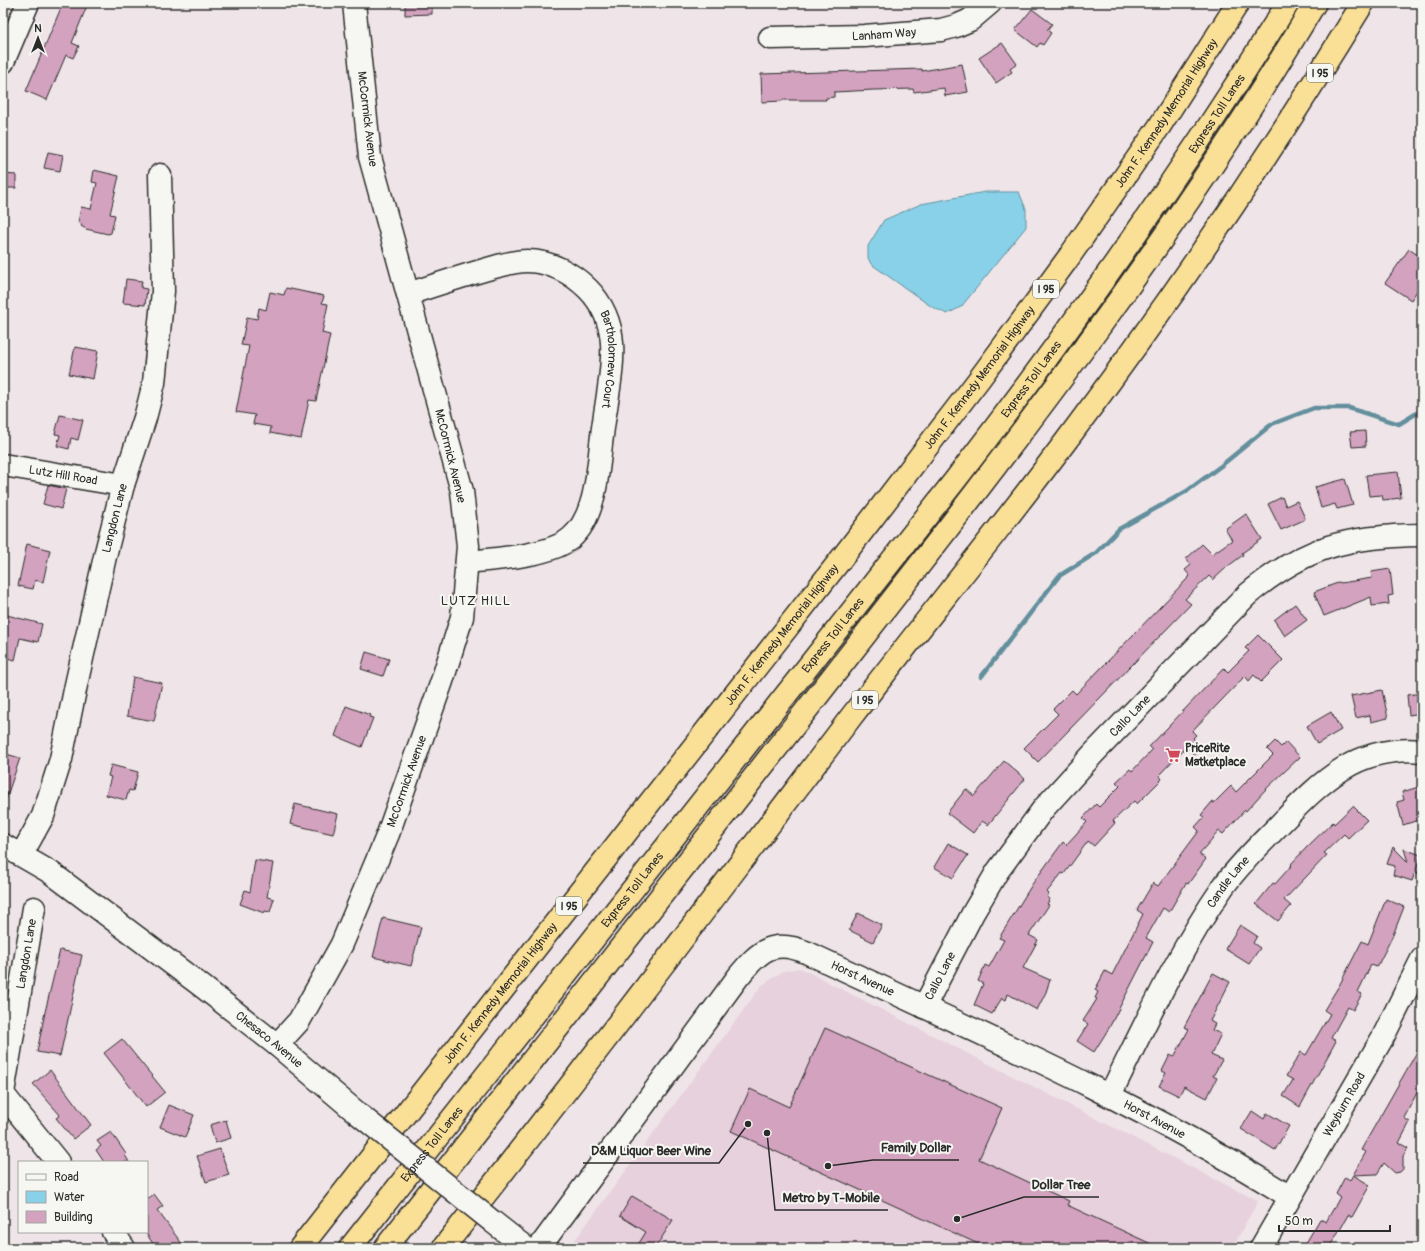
<svg xmlns="http://www.w3.org/2000/svg" width="1425" height="1251" viewBox="0 0 1425 1251" font-family="Pangolin,sans-serif">
<rect width="100%" height="100%" fill="#efe5e8"/>
<filter id="ink" filterUnits="userSpaceOnUse"><feTurbulence type="fractalNoise" baseFrequency=".025" numOctaves="2"/><feDisplacementMap in="SourceGraphic" scale="8" xChannelSelector="R" yChannelSelector="G"/><feConvolveMatrix kernelMatrix="1 2 1 2 8 2 1 2 1" color-interpolation-filters="sRGB"/></filter>
<g filter="url(#ink)">
<!-- built -->
<path fill="#e7d1dc" d="M800 968 1258 1201 1232 1248H569L761 986 783 971Z"/>
<!-- water -->
<path fill="#88d1e9" stroke="#638f9d" d="M985 192H1019L1026 209V227L961 307 947 314 932 307 871 264 868 258V246L884 220 921 204Z"/>
<g fill="none" stroke-linecap="round" stroke-linejoin="round">
<!-- stream -->
<path stroke="#638f9d" stroke-width="4.5" d="M981 677 1059 576 1096 553 1119 529 1187 491 1222 465 1272 424 1314 408H1349L1399 424 1422 410"/>
</g>
<!-- building -->
<path fill="#d3a2bf" stroke="#2b2b2b" d="M63 3H88L72 43 79 46 73 58 66 55 47 100 26 91Z
M405 3H432V14L405 15Z
M1032 9 1052 24 1047 30 1051 33 1043 45 1040 43 1037 47 1015 30Z
M1002 43 1017 64 1010 69 1012 72 996 83 979 58Z
M962 64 968 92 945 96 944 88 914 92 913 89 874 90 834 92V97L826 98V100H782V101L762 102 761 74 922 69V71Z
M48 152 63 155 60 171 44 168Z
M94 170 119 176 110 214 115 215 111 233 108 234 86 229 81 226 82 224 78 223 81 207 91 209 97 183 92 182Z
M3 174 16 175V188H3Z
M1409 249 1422 258V283L1411 300 1385 283Z
M126 279 142 281 141 288 147 289 145 305 123 303Z
M286 288 324 296 322 303 328 304 322 333 330 335 316 401 309 400 301 439 270 433 271 427 253 424 255 415 236 412 249 346 241 345 247 317 257 319 259 308 266 310 270 292 284 295Z
M75 347 98 351 93 379 69 374Z
M60 415 83 420 78 440 71 438 69 449 57 446 60 435 55 434Z
M1365 431 1366 446 1352 447 1350 432Z
M1398 472 1401 498 1383 500 1382 495 1369 496 1366 475Z
M1345 479 1353 505 1337 509 1335 504 1321 508 1315 487Z
M48 485 66 489 61 509 43 504Z
M1282 497 1286 506 1297 501 1305 518 1304 520 1281 530 1268 504Z
M1246 514 1262 539 1242 553 1243 555 1227 567 1213 580 1209 576 1185 599 1191 604 1038 762 1024 748 1058 714 1053 709 1072 690 1076 694 1190 576 1185 570 1191 565 1186 559 1202 544 1212 554 1232 540 1225 529Z
M27 544 50 550 43 582 35 580 33 589 18 586Z
M1390 569 1393 595 1388 596 1389 604 1372 606 1371 597 1324 616 1314 592 1340 582 1341 583 1372 578 1371 572Z
M1295 604 1307 620 1285 636 1274 620Z
M3 614 42 624 38 642 20 638 15 660 3 657Z
M1258 635 1283 660 1261 682 1254 675 1249 681 1245 676 1192 731 1196 735 1193 738 1203 748 1194 755 1186 747 1159 775 1162 779 1137 804 1134 801 1113 821 1115 823 1094 846 1088 841 1064 874 1062 873 1047 892 1049 894 1047 897 1050 899 1047 904 1049 905 1029 935 1038 940 1023 968 1050 980 1046 992 1037 1010 1008 994 1006 1000 1002 998 992 1014 974 1005 983 984 978 981 985 965 989 967 1004 940 999 938 1033 883 1063 842 1066 845 1087 822 1083 818 1096 804 1099 807 1120 786 1116 782 1130 769 1132 771 1152 750 1149 747 1224 668 1228 672 1249 651 1245 648Z
M366 652 389 659 383 676 361 669Z
M133 677 162 683 154 721 127 716Z
M1382 690 1388 718 1371 722 1370 715 1356 718 1351 696Z
M1422 693V713L1409 715 1407 695Z
M346 706 370 715 369 717 373 718 362 747 335 736Z
M1331 712 1341 730 1317 744 1307 726Z
M1275 741 1281 747 1286 742 1300 757 1265 790 1246 811 1245 810 1223 834 1219 831 1199 854 1206 859 1188 884 1186 883 1169 912 1163 908 1146 938 1153 942 1109 1028 1094 1052 1077 1041 1088 1024 1083 1021 1097 999 1095 998 1098 992 1095 990 1105 971 1112 975 1143 914 1137 910 1153 883 1158 886 1199 831 1195 827 1204 817 1201 815 1212 802 1214 803 1231 786 1236 792 1273 755 1267 749Z
M3 753 20 758 5 802H3Z
M1004 761 1025 779 988 825 982 821 973 833 947 813 966 789 974 796Z
M111 765 138 772 133 791 129 790 126 800 106 795 111 777 108 776Z
M1422 786V819L1403 825 1397 802 1404 800 1402 792Z
M295 804 338 814 333 834 290 824Z
M1353 806 1367 820 1348 838 1344 834 1324 853 1327 855 1284 900 1291 906 1278 921 1256 904 1273 883 1275 884 1292 865 1291 864 1308 846 1333 822 1334 824Z
M948 843 968 855 953 878 934 867Z
M1393 847 1408 862 1404 849 1421 855 1416 870 1419 874 1415 872 1412 881 1393 875 1395 866 1387 864Z
M255 860 273 863 267 897 274 899 270 912 265 911 264 913 240 904 245 890 250 892Z
M1386 899 1404 907 1393 935 1377 967 1371 965 1358 992 1362 994 1353 1010 1348 1007 1331 1038 1336 1041 1300 1107 1283 1096 1293 1080 1286 1076 1301 1052 1306 1055 1330 1014 1324 1010 1340 984 1362 941 1368 944Z
M858 913 882 925 873 942 849 930Z
M383 918 421 927 411 966 373 957Z
M1240 925 1257 936 1253 943 1260 948 1249 964 1225 949Z
M60 950 82 955 60 1056 37 1052 45 1012Z
M1213 973 1230 982 1210 1021 1215 1024 1212 1030 1221 1034 1211 1055 1222 1060 1213 1076 1217 1078 1207 1098 1184 1086 1179 1096 1159 1086 1166 1073 1162 1071 1170 1055 1174 1057 1189 1029 1184 1027Z
M825 1028 1002 1108 979 1159 1069 1201 1067 1205 1160 1248H987L731 1131 750 1089 789 1107Z
M122 1039 165 1092 146 1107 104 1053Z
M1422 1043V1083L1404 1118 1410 1122 1399 1143 1408 1148 1403 1156V1169L1400 1172 1395 1173 1384 1163 1377 1174 1353 1175 1366 1152 1361 1150Z
M50 1070 91 1125 73 1139 56 1118 60 1115 33 1084Z
M169 1105 194 1115 185 1137 160 1127Z
M1252 1111 1264 1119 1267 1113 1289 1126 1275 1150 1241 1129Z
M226 1120 231 1138 215 1143 210 1125Z
M111 1132 126 1154 125 1155 129 1162H104L96 1150 101 1146 97 1141Z
M220 1149 229 1175 206 1182 197 1156Z
M1353 1175 1370 1185 1352 1217 1348 1215 1329 1248H1315L1306 1243 1320 1219 1326 1222 1340 1197 1336 1194 1345 1177 1350 1180Z
M154 1194 163 1206 157 1210 185 1248H156L147 1235V1196L149 1198Z
M632 1196 673 1220 655 1248H636L646 1232 620 1216Z"/>
<g fill="none" stroke-linecap="round" stroke-linejoin="round">
<defs>
<g id="minor">
<path id="s1" d="M770 38 864 36 941 30 956 26 970 20 990 3"/>
<path d="M3 62 28 3"/>
<path id="s2" d="M408 294C435 285 463 276 491 268 502 265 515 261 527 261 550 261 572 273 588 289 602 303 611 323 612 343 614 372 605 407 602 436 598 466 597 516 571 538 550 556 495 559 467 562"/>
<path id="s3" d="M3 465 123 485"/>
<path id="s4" d="M3 845 50 872 203 987 277 1045 356 1112"/>
<path id="s5" d="M22 854 43 816 61 759 76 685 106 552 123 485 145 418 154 383 163 291 160 175"/>
<path id="s6" d="M924 1007 973 913 997 872 1044 808 1094 753 1247 595C1305 546 1348 536 1422 535"/>
<path id="s7" d="M277 1045 299 1021 342 944 388 834 442 681 462 617 468 546 462 491 370 157 354 3"/>
<path id="s8" d="M3 1093 34 908"/>
<path d="M3 1094 58 1162"/>
<path id="s9" d="M1110 1095C1145 1025 1178 952 1223 887 1240 863 1262 843 1282 822 1323 780 1358 745 1422 751"/>
<path d="M493 1222 526 1248"/>
<path d="M113 1232 124 1248"/>
<path id="s10" d="M539 1248 738 977C760 950 773 938 808 953 971 1029 1137 1101 1290 1197"/>
<path id="s11" d="M1261 1248 1383 1037 1422 959"/>
</g>
<g id="highway">
<path id="s12" d="M300 1248 838 563 980 378 1069 257 1159 127 1238 3"/>
<path id="s13" d="M350 1248 956 479C1074 326 1185 168 1288 3"/>
<path d="M385 1248C535 1058 684 866 833 676 1003 458 1174 241 1315 3"/>
<path d="M443 1248C582 1073 716 895 851 717 922 625 996 534 1066 441 1172 300 1271 154 1363 3"/>
</g>
</defs>
<!-- minor casing -->
<use href="#minor" stroke="#2b2b2b" stroke-width="25"/>
<!-- highway casing -->
<use href="#highway" stroke="#2b2b2b" stroke-width="25"/>
<!-- minor -->
<use href="#minor" stroke="#f6f6f2" stroke-width="22"/>
<!-- highway -->
<use href="#highway" stroke="#fadf96" stroke-width="22"/>
<defs>
<path id="minor-bridge" d="M356 1112 493 1222"/>
</defs>
<!-- minor-bridge casing -->
<use href="#minor-bridge" stroke="#2b2b2b" stroke-width="25" stroke-linecap="butt"/>
<!-- minor-bridge -->
<use href="#minor-bridge" stroke="#f6f6f2" stroke-width="22"/>
</g>
</g>
<!-- icons -->
<defs>
<symbol id="supermarket-bare" viewBox="-9 -9 18 18"><path d="M-6-5.5h2.5l.6 2H6L4.5 2H-2.5L-4.4-4H-6ZM-1.5 3.2a1.3 1.3 0 1 0 .1 0ZM3 3.2a1.3 1.3 0 1 0 .1 0Z" fill="#d1495b" stroke="#f6f6f2" stroke-width="2.5" paint-order="stroke"/></symbol>
</defs>
<g fill-rule="evenodd">
<use href="#supermarket-bare" x="1162" y="744" width="22" height="22"/>
</g>
<g text-anchor="middle" dominant-baseline="central" stroke-width="4" stroke-linejoin="round" paint-order="stroke">
<!-- shield labels -->
<g fill="#f6f6f2" stroke="#686867" stroke-width="1">
<rect x="1307" y="64" width="26" height="18" rx="3"/>
<rect x="1033" y="280" width="26" height="18" rx="3"/>
<rect x="852" y="691" width="26" height="18" rx="3"/>
<rect x="556" y="897" width="26" height="18" rx="3"/>
</g>
<g font-size="11" font-weight="bold" fill="#2b2b2b">
<text x="1320" y="73">I 95</text>
<text x="1046" y="289">I 95</text>
<text x="865" y="700">I 95</text>
<text x="569" y="906">I 95</text>
</g>
<!-- street labels -->
<g font-size="12" fill="#2b2b2b" stroke="#f6f6f2">
<text stroke="none"><textPath href="#s1" startOffset="114">Lanham Way</textPath></text>
<text stroke="none"><textPath href="#s12" startOffset="1428">John F. Kennedy Memorial Highway</textPath></text>
<text stroke="none"><textPath href="#s13" startOffset="1428">Express Toll Lanes</textPath></text>
<text transform="translate(367 119) rotate(83)">McCormick Avenue</text>
<text stroke="none"><textPath href="#s2" startOffset="269">Bartholomew Court</textPath></text>
<text stroke="none"><textPath href="#s12" startOffset="1104">John F. Kennedy Memorial Highway</textPath></text>
<text stroke="none"><textPath href="#s13" startOffset="1104">Express Toll Lanes</textPath></text>
<text transform="translate(450 456) rotate(76)">McCormick Avenue</text>
<text stroke="none"><textPath href="#s3" startOffset="61">Lutz Hill Road</textPath></text>
<text stroke="none"><textPath href="#s5" startOffset="350">Langdon Lane</textPath></text>
<text stroke="none"><textPath href="#s12" startOffset="780">John F. Kennedy Memorial Highway</textPath></text>
<text stroke="none"><textPath href="#s13" startOffset="780">Express Toll Lanes</textPath></text>
<text stroke="none"><textPath href="#s6" startOffset="359">Callo Lane</textPath></text>
<text stroke="none"><textPath href="#s7" startOffset="296">McCormick Avenue</textPath></text>
<text stroke="none"><textPath href="#s9" startOffset="244">Candle Lane</textPath></text>
<text stroke="none"><textPath href="#s13" startOffset="456">Express Toll Lanes</textPath></text>
<text stroke="none"><textPath href="#s8" startOffset="141">Langdon Lane</textPath></text>
<text stroke="none"><textPath href="#s6" startOffset="35">Callo Lane</textPath></text>
<text stroke="none"><textPath href="#s10" startOffset="479">Horst Avenue</textPath></text>
<text stroke="none"><textPath href="#s12" startOffset="324">John F. Kennedy Memorial Highway</textPath></text>
<text stroke="none"><textPath href="#s4" startOffset="330">Chesaco Avenue</textPath></text>
<text stroke="none"><textPath href="#s11" startOffset="166">Weyburn Road</textPath></text>
<text stroke="none"><textPath href="#s10" startOffset="803">Horst Avenue</textPath></text>
<text stroke="none"><textPath href="#s13" startOffset="132">Express Toll Lanes</textPath></text>
</g>
<!-- poi labels -->
<g font-size="12" font-weight="bold" fill="#2b2b2b" stroke="#f6f6f2" text-anchor="start">
<text x="1185" y="748">PriceRite<tspan x="1185" dy="14">Matketplace</tspan></text>
</g>
<!-- neighbourhood labels -->
<g font-size="13" letter-spacing="1" fill="#2b2b2b" stroke="#f6f6f2">
<text x="476" y="601">LUTZ HILL</text>
</g>
</g>
<!-- callouts -->
<path fill="none" stroke="#2b2b2b" stroke-width="1.5" d="M828 1166L873 1160H959M748 1124L719 1163H583M957 1219L1024 1197H1099M767 1133L775 1210H888"/>
<g fill="#2b2b2b" stroke="#f6f6f2" stroke-width="1.5">
<circle cx="828" cy="1166" r="4"/>
<circle cx="748" cy="1124" r="4"/>
<circle cx="957" cy="1219" r="4"/>
<circle cx="767" cy="1133" r="4"/>
</g>
<g font-size="13" text-anchor="middle" font-weight="bold" fill="#2b2b2b" stroke="#f6f6f2" stroke-width="4" stroke-linejoin="round" paint-order="stroke">
<text x="916" y="1152">Family Dollar</text>
<text x="651" y="1155">D&amp;M Liquor Beer Wine</text>
<text x="1061" y="1189">Dollar Tree</text>
<text x="831" y="1202">Metro by T-Mobile</text>
</g>
<!-- margin -->
<rect width="1425" height="1251" fill="none" stroke="#f6f6f2" stroke-width="16"/>
<rect x="8" y="8" width="1409" height="1235" fill="none" stroke="#2b2b2b" stroke-width="1.5" filter="url(#ink)"/>
<!-- legend -->
<rect x="18" y="1161" width="130" height="72" fill="#f6f6f2" stroke="#a5a5a2"/>
<rect x="26" y="1174" width="20" height="6" fill="#f6f6f2" stroke="#a5a5a2"/>
<text x="54" y="1181" font-size="12" fill="#2b2b2b">Road</text>
<rect x="26" y="1191" width="20" height="12" fill="#88d1e9" stroke="#a5a5a2"/>
<text x="54" y="1201" font-size="12" fill="#2b2b2b">Water</text>
<rect x="26" y="1211" width="20" height="12" fill="#d3a2bf" stroke="#a5a5a2"/>
<text x="54" y="1221" font-size="12" fill="#2b2b2b">Building</text>
<!-- north arrow -->
<g transform="translate(38 38)" stroke="#f6f6f2" stroke-width="3" paint-order="stroke">
<path d="M0-3L7 15L0 10L-7 15Z" fill="#2b2b2b"/>
<text y="-6" font-size="11" font-weight="bold" text-anchor="middle" fill="#2b2b2b">N</text>
</g>
<!-- scale -->
<path d="M1279 1225v6h111v-6" fill="none" stroke="#2b2b2b" stroke-width="2"/>
<text x="1285" y="1225" font-size="12" fill="#2b2b2b" stroke="#f6f6f2" stroke-width="3" paint-order="stroke">50 m</text>
</svg>
